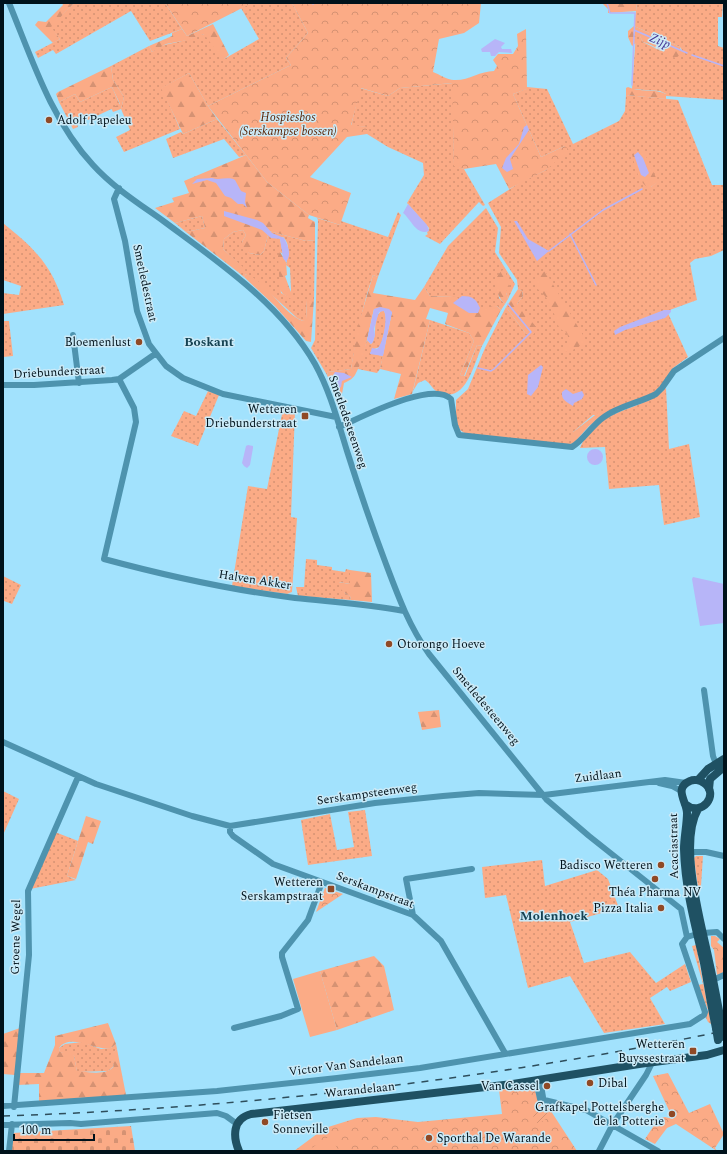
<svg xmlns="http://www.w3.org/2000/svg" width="727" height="1154" viewBox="0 0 727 1154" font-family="Spectral,serif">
<defs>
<pattern id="grass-dots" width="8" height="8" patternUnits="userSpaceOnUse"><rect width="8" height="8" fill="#fbab86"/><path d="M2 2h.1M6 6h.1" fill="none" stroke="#d59273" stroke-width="1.8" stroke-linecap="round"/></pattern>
<pattern id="forest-firs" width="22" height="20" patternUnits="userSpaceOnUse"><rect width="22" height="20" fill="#fbab86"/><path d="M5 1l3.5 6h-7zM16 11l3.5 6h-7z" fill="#d59273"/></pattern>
<pattern id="cemetery-stones" width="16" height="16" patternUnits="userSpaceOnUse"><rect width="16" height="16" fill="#fbab86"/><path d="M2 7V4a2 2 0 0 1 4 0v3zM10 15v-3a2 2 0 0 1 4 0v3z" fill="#d59273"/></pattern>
<pattern id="park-crowns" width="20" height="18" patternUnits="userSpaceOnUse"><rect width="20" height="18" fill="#fbab86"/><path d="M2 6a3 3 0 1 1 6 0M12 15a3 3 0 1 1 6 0" fill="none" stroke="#d59273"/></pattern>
<pattern id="garden-furrows" width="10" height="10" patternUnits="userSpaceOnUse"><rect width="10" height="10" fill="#fbab86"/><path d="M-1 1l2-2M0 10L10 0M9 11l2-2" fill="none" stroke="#d59273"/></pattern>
</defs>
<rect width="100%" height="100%" fill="#a2e2fd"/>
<!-- grass -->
<path fill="url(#grass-dots)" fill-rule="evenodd" d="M74 3H165L182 29 150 41 131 11 56 54 53 50 38 58 35 52 60 39 50 27Z
M252 3H292L308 33 286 58 291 65 208 106 189 73 162 88 180 129 124 152 116 137 130 130 121 109 124 97 113 80 111 66 149 46 152 52C164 42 175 44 189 39 195 38 199 34 205 34L224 59 259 39 241 8Z
M637 3H723L722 17H718V46L724 48V100L666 96V94L660 91 632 89 636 34 640 36 643 42 661 51 682 50 680 47 634 26Z
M453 83 454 165 464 169 485 205 483 206 479 202 440 244 425 236 428 234 427 233 429 228 407 203 424 175 423 163 388 147 367 134V127L351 126 360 88 388 96 400 88Z
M112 87 120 105 88 120 83 114 75 119 78 127 73 129 59 102 75 94 80 102Z
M527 87 547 89 573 144 619 121 625 111 626 95 678 100 712 185H723L724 188V250L711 256 695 259 690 263 697 300 667 311 688 357 673 368 661 386 653 393 604 415H593L573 432 574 443 568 445 466 434 460 430 456 420V400L468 389 485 348 506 307 526 334 517 304 523 296 522 291 518 289 517 280 499 253 501 227 488 203 521 182 546 170 565 146 541 157 513 94 526 89ZM642 150 657 182 651 187H647Z
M217 119 246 155 239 157 224 139 173 158 166 139 181 132 183 134Z
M486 208 498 228 495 252 515 284 508 299 500 273 497 280 499 298 505 304 501 310 497 306 478 313 453 297 430 296 424 287 448 246Z
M398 212 401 215 378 277 373 275C362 306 357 337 351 369L328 372 327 375 311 348 315 340 318 220 317 218 340 225 341 221 388 237Z
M202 216 205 228 186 232 175 223Z
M3 223C35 249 52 265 64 305L3 314V293L19 295 21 286 3 280Z
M243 230 246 235 242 242 249 253 260 255 264 251 269 231 306 241 315 240 314 299 307 300 306 320 303 321 297 318 271 294 246 274 244 277 238 272 242 267 223 249 224 239 233 232ZM283 237C291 245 288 255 286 265L290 268 291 290 289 297 281 293 280 285V252L283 254 280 239Z
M381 311H384C389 320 383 338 380 347L374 349 370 353 383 356 380 369 377 373 358 369 367 340 371 344C379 335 371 321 381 311Z
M430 320 469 333 474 341 460 375 465 376 477 345 482 346C473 366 465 407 436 391 432 388 430 383 425 380L418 383 413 391Z
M3 321H9L13 356 3 357Z
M666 388 669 449 689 444 700 517 664 525 659 485 609 489 605 447 580 448C584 439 588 431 596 425 617 408 647 407 666 388Z
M208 391 219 395 198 446 171 436 184 411 196 416Z
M283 409 295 411 291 517 297 518 292 592 287 594 232 586 248 486 267 489Z
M306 559 317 560V565L332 567V570L345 572 346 569 350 570V584L339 582 345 593 350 596 351 600 298 596 296 587H304Z
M3 576 21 585 12 604 4 601 3 603Z
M3 791 19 799 3 835Z
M365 810 372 856 308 865 301 820 330 814 337 850 354 847 348 812Z
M55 832 78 841 67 876 76 880 30 889Z
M696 856H703L701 886 698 887 694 858Z
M542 860 545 886 597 870 608 879 619 908 570 922 584 963 630 952 656 983 685 964 691 982 670 991 667 987 650 998 665 1024 604 1033 570 976 528 988 506 895 485 898 482 867Z
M696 945 711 1024 708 1022 706 1018 708 1010 698 985 703 984 692 946Z
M82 1042 101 1049 111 1048 116 1044 117 1049 111 1055 114 1066 108 1071 77 1072 74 1056 60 1052 59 1048 65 1044Z"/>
<!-- forest -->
<path fill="url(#forest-firs)" d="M62 3H74L51 27 60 39 53 43 35 25 38 21 46 22 63 5Z
M602 3H637L636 11 608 13V9Z
M213 24 229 55 223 60 204 34 188 40 166 44 152 52 149 46 172 36V33L182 29 187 36Z
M634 26 680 47 681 54 676 58C664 55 655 45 643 42L640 36 636 35V43L632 46 628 37V31Z
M111 66 113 80 124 97 121 109 113 112 111 108 120 104 112 87 80 102 75 94 59 102 56 94 58 92Z
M189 73 208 106 217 119 183 134 161 88Z
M628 87C640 93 654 88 666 94V99L626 95V88Z
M643 150 658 182 651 187H647C637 179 635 166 632 154Z
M246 155 267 182 309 215 308 218 315 222V240L306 241 269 231 264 251 260 255 249 253 243 249 242 242 246 235 243 230 233 232 224 239 223 249 243 267 238 272 186 232 205 228 202 216 175 223 155 208 174 202 172 198 189 193 184 181Z
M280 252 286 262 287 275 285 276 293 298 291 299 283 294 280 290 278 256Z
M505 269 509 286 506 292 508 299 505 304C496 296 490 276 505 269Z
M545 271 587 342 569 352 565 351V347L570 344 567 333 559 328C557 320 550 302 545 296 538 289 537 290 535 280Z
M246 274C269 283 281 312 303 321L306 319 307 299H314L311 342 306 341 275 306 244 277Z
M373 275 378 277 373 293 415 300 424 287 430 296 457 297 460 302 478 313 480 308 497 306 501 310 482 346 477 345 464 376 460 375 474 341 469 333 445 324 448 313 430 308 426 319 430 320 412 394 394 399 401 374 380 369 392 312 374 309C370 325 364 360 356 373 354 378 349 381 344 383L342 394 336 396 327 375 328 372 351 369 358 326Z
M518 289 522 291 523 296 517 304 537 328 533 335 526 334 506 307Z
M599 412 604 415 589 426 574 443 570 436 573 432Z
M350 570 371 573 372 602 351 600 350 596C344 593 339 589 338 582L350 584Z
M439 710 441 727 422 730 418 712Z
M86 816 101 821 93 844 88 842 76 879 67 876Z
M374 956 384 966 394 1010 337 1030 320 971Z
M108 1023 116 1044 111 1048C98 1052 70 1032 59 1048L60 1052 71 1053 74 1056 77 1071C88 1072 107 1076 114 1066L110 1055 117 1049 126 1095 39 1103V1084L17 1085 18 1073H44L55 1045V1036Z
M20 1028 15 1075 3 1074V1034Z"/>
<!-- cemetery -->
<path fill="url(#cemetery-stones)" d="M131 1126 135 1151H11L13 1133Z"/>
<!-- park -->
<path fill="url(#park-crowns)" d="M165 3H252L187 36Z
M292 3H481L479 23 464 33 439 39 433 72C439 74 447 80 454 80 468 81 480 71 494 71L497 66 493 60 498 54H513L518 46 517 34 526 29 527 89 513 94 541 157 565 146 569 150 546 170 509 189 496 164 464 169 454 166 452 83 400 88 388 96 361 88 351 125 367 127V134L347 137 310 177 351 193 340 225 309 215 267 182 208 106 291 65 286 58 308 33Z
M325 888 343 894 316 912Z
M711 936H715L720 939 717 942 724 948V972L717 975 714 950 711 946Z
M668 1073 689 1113 710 1104 724 1134 715 1148 717 1151 676 1124 667 1128 655 1144 645 1139 653 1127 654 1120 665 1117 673 1119 653 1076Z
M534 1085C536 1095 537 1101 547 1105L577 1151H294L325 1128 357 1118 376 1117 418 1122 502 1114 499 1090Z"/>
<!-- garden -->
<path fill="url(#garden-furrows)" d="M541 1103 547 1105 552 1115 538 1124 530 1111Z"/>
<!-- pitch -->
<path fill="#fbab86" d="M320 971 337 1030 310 1037 293 979Z
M330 1136 339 1151H307Z"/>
<!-- water -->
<path fill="#b7b5f8" d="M495 39 505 43 501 47 502 49H511L512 53 499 52 495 56H491L490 52H482L481 49Z
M527 125 529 130 510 159 513 169 507 172 502 168 506 158 519 144 524 127Z
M638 152 643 158 649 173 645 177 641 175 634 155Z
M212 178C220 181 227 176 235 180L241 191 246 193 245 202 247 208 243 204H238L231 198 225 196 216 183 207 180 192 184 197 179Z
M408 204 427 225 429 231C416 236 411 219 403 213Z
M224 211 257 220 263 223 272 233 284 238C288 246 292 254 286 262L283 258 280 239 271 238 262 230 224 216Z
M514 221H517L528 239 549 251 537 261Z
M462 296C473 296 476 299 480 308L478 313H469L453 303Z
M380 307 389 309 392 312 383 356 370 354 372 348 377 349C383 345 388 318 384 311L379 312 374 329 375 335 373 342 371 344 367 340 374 309Z
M664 310H671V312L665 318 625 330 615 335 614 331 620 327Z
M541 365 543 367 538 387 531 396 527 394 528 375Z
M335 372 344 373 352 377 342 381 341 387 339 388 332 377Z
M566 389 573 394 582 391 584 395 582 399 574 403 573 406C567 402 561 400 562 392Z
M248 445 253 446V448L250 465 247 468 244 466 242 463 246 446Z
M587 457a8 8 0 1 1 16 0a8 8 0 1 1-16 0Z
M693 577 724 584V623L700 626 692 579Z"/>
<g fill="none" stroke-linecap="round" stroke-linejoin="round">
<!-- stream -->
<path stroke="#b7b5f8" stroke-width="1.5" d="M607 3 610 13H635L632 85
M313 4 314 3
M634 30 687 53
M692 55 724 66
M570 234 596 285
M549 251 603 210 642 189
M478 368 491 371 494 369 531 332 508 304"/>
<!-- minor -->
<path stroke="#4e93ae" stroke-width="6" d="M9 3C32 59 51 120 93 165 113 187 138 203 162 220 217 261 280 303 315 364 330 391 338 422 347 451 359 489 372 527 386 564 398 596 409 626 429 654L547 800 589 836 681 909 687 937
M119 188 114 199 125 241 137 311 149 344 166 366 183 378 223 394 336 417
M73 335 79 383
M119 379 134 408 136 422 104 559C167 576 231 590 295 598 332 602 368 604 404 611
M3 385H34L112 380 119 379 155 354
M339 427C360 418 432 380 451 399L455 425 459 435 572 447C583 441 592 425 604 417 619 406 639 403 656 394L662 388 674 371 724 338
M704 690 713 756 716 764
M3 742 96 784 192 816 230 826 375 803 443 796 479 793 544 795 665 780 686 783
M659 783 672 786 681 791
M230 826V832L233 836 273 864 413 915 441 941 505 1053
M691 852H706L724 856
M413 915 406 879 472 869
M703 933 717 932 724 939
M713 980 724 975
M234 1028 281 1016 298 1009 282 957V953L308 920 322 882
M536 1080 540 1099 586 1110 658 1151
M540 1080 543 1097
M3 1106 217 1091 337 1078 420 1068 690 1024 704 1015 705 1012 682 944 687 937 697 934
M14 1107 29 955 28 891 78 777
M3 1125 70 1123 81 1124 217 1113 226 1116 237 1124
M9 1151 12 1124
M599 1151 613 1124 646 1075 652 1063"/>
<!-- major -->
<path stroke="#1f5163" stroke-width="8" d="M698 780 708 769 724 759
M709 789 710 779 724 767
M685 804C702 818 720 794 704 783 700 780 694 779 690 781 673 788 687 802 687 813 687 825 684 837 684 849 685 888 695 925 704 963 708 984 711 1006 716 1028
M698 809C678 844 701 922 709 961 714 983 718 1005 722 1027
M239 1151C233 1137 232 1119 251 1114L513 1084 639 1064 707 1055 724 1050"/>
<!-- rail -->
<path stroke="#2e4e5c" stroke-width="1.5" stroke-dasharray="7 7" stroke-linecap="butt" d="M3 1116C245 1108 487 1080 724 1031"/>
<!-- major-bridge -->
<path stroke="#1f5163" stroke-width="8" d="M722 1027 724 1037
M716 1028 718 1040"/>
</g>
<!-- markers -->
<g fill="#904925" stroke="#cbeaf7" stroke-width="1.5">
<circle cx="49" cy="120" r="4"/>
<circle cx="139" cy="342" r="4"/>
<rect x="301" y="412" width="8" height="8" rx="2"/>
<circle cx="389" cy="644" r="4"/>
<circle cx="661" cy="865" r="4"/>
<circle cx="655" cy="879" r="4"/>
<rect x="327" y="885" width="8" height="8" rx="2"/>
<circle cx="661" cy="908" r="4"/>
<rect x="689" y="1047" width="8" height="8" rx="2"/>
<circle cx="590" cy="1083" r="4"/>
<circle cx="547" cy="1086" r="4"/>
<circle cx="672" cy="1114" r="4"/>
<circle cx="265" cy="1122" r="4"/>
<circle cx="429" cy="1138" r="4"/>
</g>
<g text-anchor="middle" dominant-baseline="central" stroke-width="3" stroke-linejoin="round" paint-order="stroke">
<!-- park labels -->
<g font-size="12" font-style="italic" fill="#592304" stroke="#cbeaf7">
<text x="288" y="117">Hospiesbos<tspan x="288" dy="14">(Serskampse bossen)</tspan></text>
</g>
<!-- poi labels -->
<g font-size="12" fill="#00121b" stroke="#cbeaf7" text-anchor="end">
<text x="57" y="120" text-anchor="start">Adolf Papeleu</text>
<text x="131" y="342">Bloemenlust</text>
<text x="297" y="409">Wetteren<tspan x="297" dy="14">Driebunderstraat</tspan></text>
<text x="397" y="644" text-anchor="start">Otorongo Hoeve</text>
<text x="653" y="865">Badisco Wetteren</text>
<text x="323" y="882">Wetteren<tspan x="323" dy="14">Serskampstraat</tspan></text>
<text x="655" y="892" text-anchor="middle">Théa Pharma NV</text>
<text x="653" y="908">Pizza Italia</text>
<text x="685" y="1044">Wetteren<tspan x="685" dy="14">Buyssestraat</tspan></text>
<text x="598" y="1083" text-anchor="start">Dibal</text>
<text x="539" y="1086">Van Cassel</text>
<text x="664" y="1107">Grafkapel Pottelsberghe<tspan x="664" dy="14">de la Potterie</tspan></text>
<text x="273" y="1115" text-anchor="start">Fietsen<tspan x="273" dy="14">Sonneville</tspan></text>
<text x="437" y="1138" text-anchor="start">Sporthal De Warande</text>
</g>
<!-- street labels -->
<g font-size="12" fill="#00121b" stroke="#cbeaf7">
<text transform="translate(145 283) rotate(78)">Smetledestraat</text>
<text transform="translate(59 372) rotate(-3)">Driebunderstraat</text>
<text transform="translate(348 422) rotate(71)">Smetledesteenweg</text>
<text transform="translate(255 580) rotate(9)">Halven Akker</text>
<text transform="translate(486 706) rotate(50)">Smetledesteenweg</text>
<text transform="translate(598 776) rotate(-7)">Zuidlaan</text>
<text transform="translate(367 794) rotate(-8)">Serskampsteenweg</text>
<text transform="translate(674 846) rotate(-91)">Acaciastraat</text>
<text transform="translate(375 890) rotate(21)">Serskampstraat</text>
<text transform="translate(16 937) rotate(-89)">Groene Wegel</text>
<text transform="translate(346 1065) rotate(-7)">Victor Van Sandelaan</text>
<text transform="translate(360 1090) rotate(-6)">Warandelaan</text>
</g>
<!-- water labels -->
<g font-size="13" font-style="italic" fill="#463695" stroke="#cbeaf7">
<text transform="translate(660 41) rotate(23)">Zijp</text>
</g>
<!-- neighbourhood labels -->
<g font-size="13" font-weight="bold" fill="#154252" stroke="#cbeaf7">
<text x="209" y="342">Boskant</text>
<text x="554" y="916">Molenhoek</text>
</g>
</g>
<!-- border -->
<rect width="727" height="1154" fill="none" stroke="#00121b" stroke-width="8"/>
<!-- scale -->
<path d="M14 1134v6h80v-6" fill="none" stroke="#00121b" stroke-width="2"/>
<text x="20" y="1134" font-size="12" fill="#00121b" stroke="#cbeaf7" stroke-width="3" paint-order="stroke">100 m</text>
</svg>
